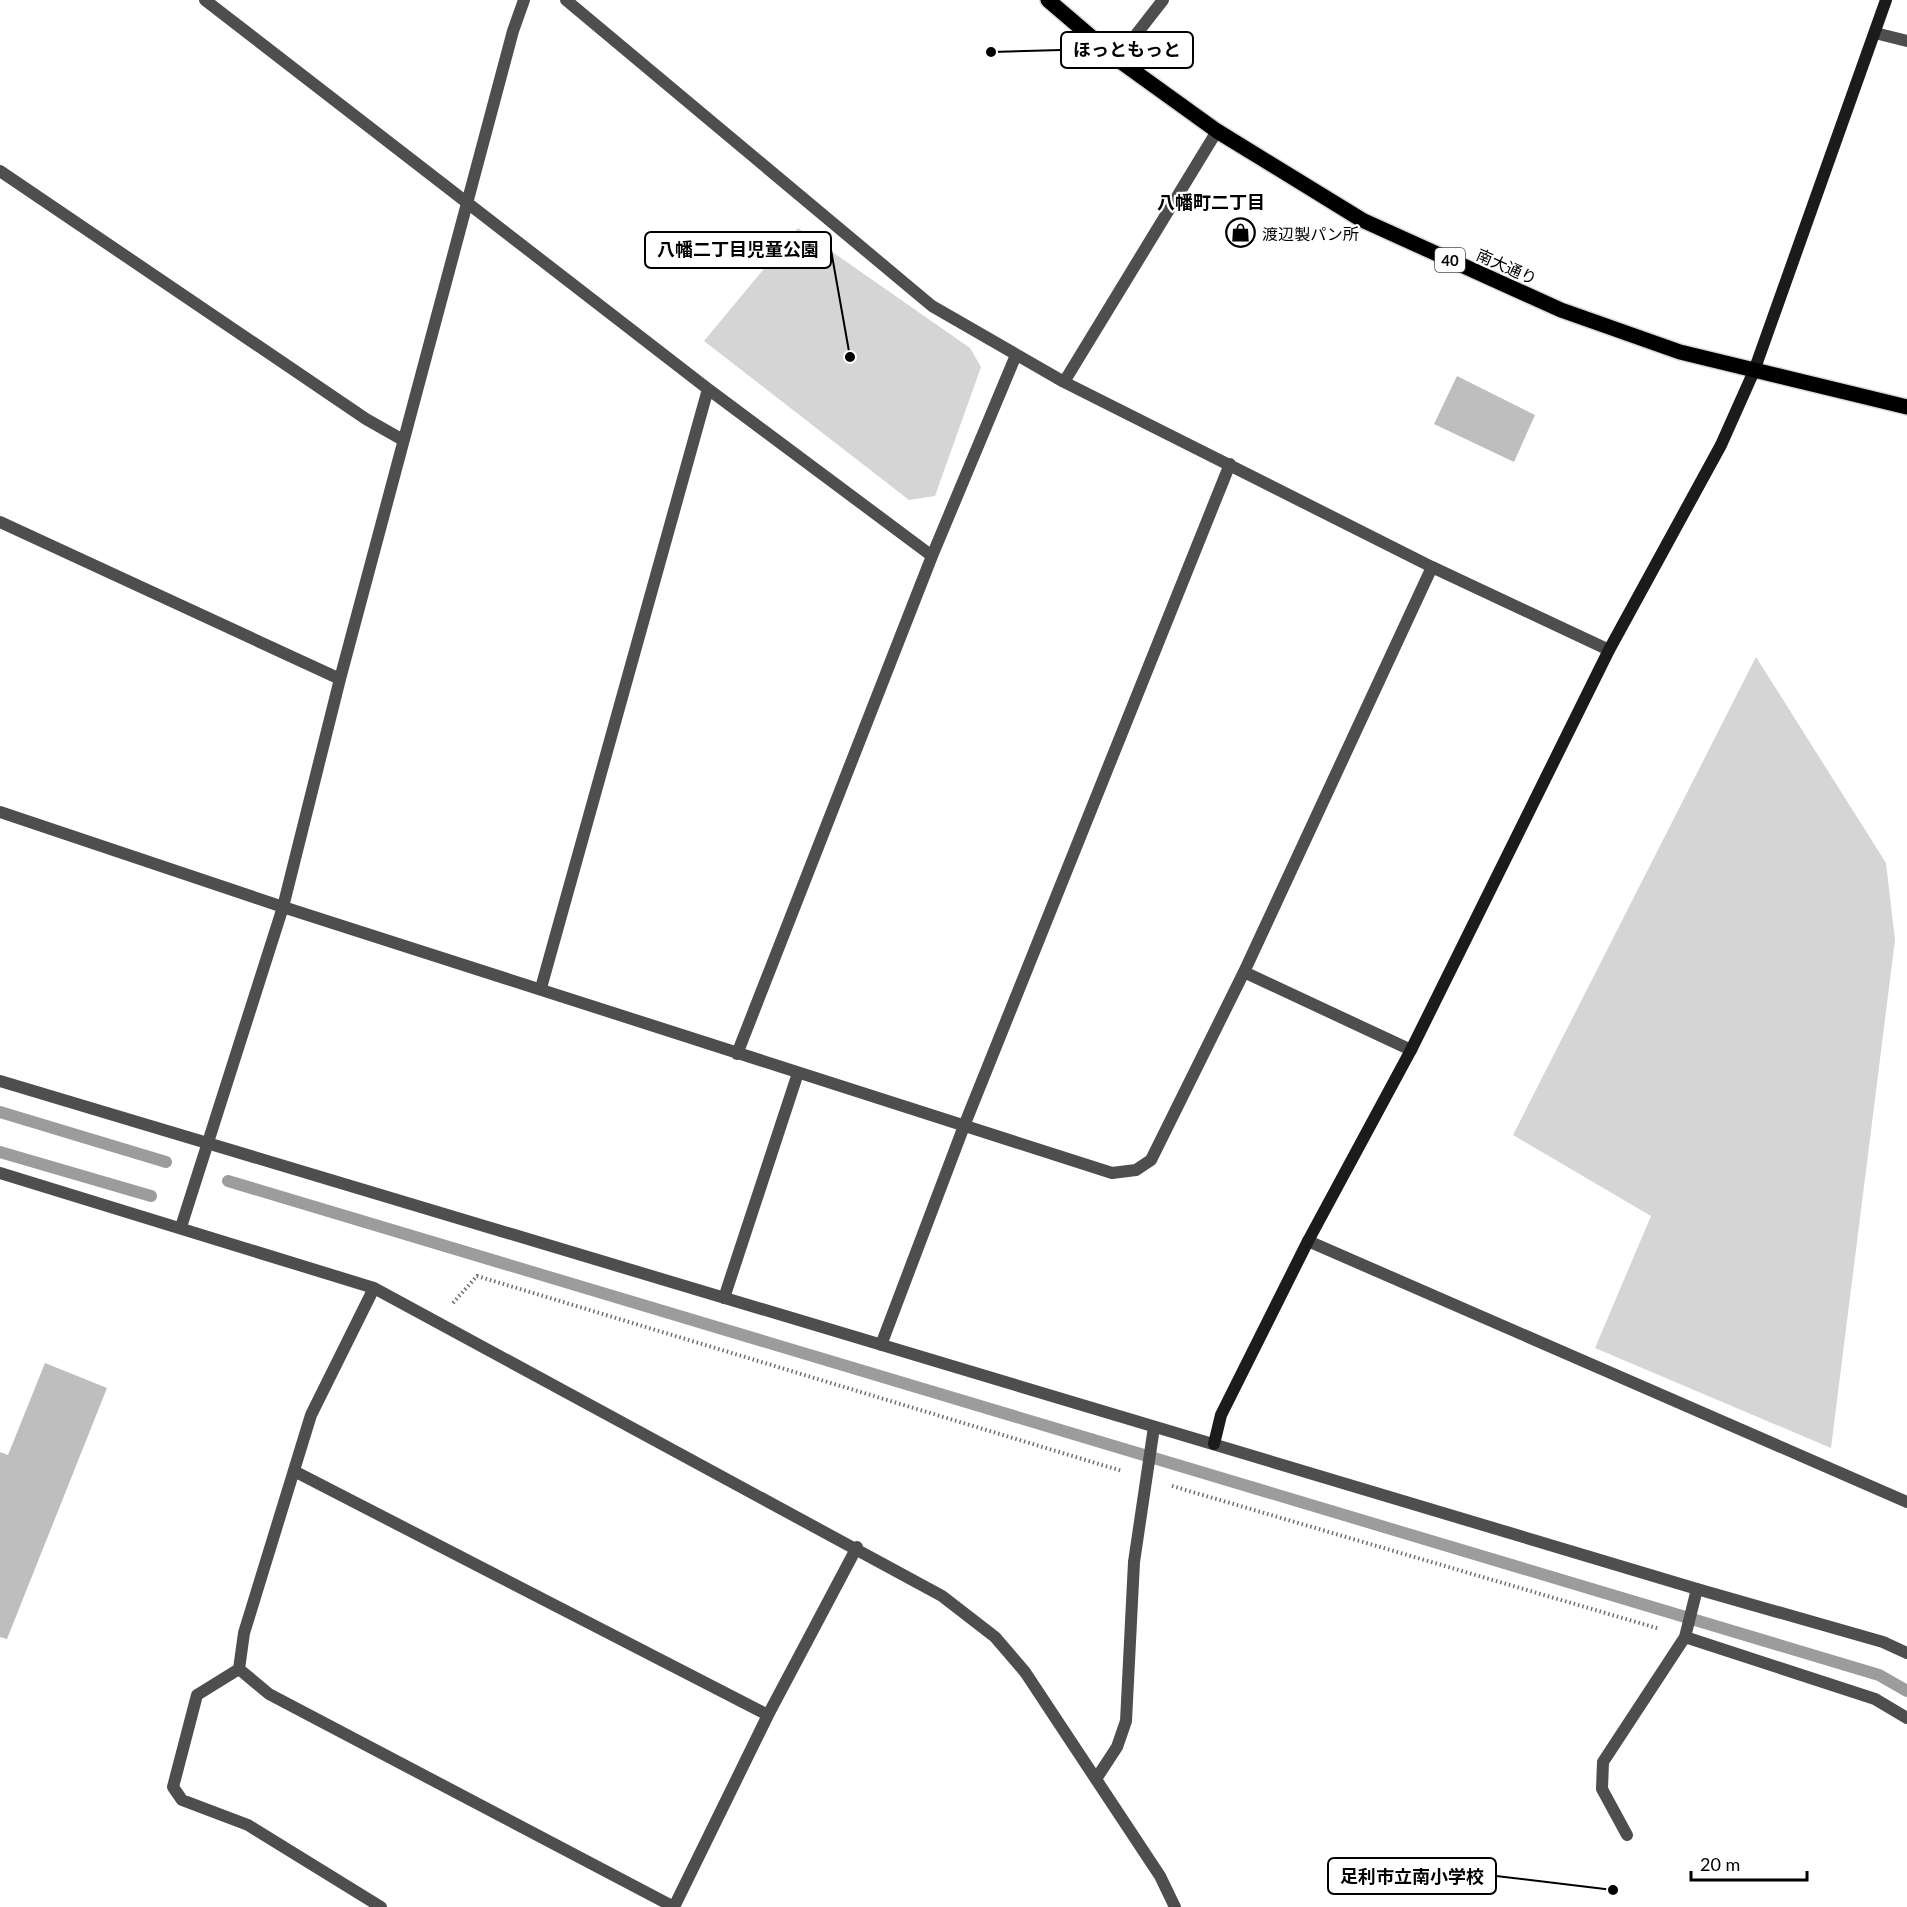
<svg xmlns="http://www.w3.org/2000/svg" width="1907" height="1907" viewBox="0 0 1907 1907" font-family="Lato,'Noto Sans JP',sans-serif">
<rect width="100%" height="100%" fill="#fff"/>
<!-- green -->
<path fill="#d5d5d5" d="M798 228 970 348 981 367 935 496 909 500 704 341Z
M1756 657 1886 863 1895 940 1831 1448 1595 1348 1651 1216 1513 1135Z"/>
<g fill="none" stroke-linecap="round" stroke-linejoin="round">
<!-- stream -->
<path stroke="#9c9c9c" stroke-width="12" d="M0 1112 166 1162
M0 1152 151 1196
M228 1181 1879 1675 1907 1691"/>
</g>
<!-- building -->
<path fill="#bebebe" d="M1457 376 1535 415 1514 462 1434 424Z
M45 1363 107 1388 7 1639 0 1637V1452L8 1455Z"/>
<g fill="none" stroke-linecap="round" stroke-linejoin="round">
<defs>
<path id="primary" d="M1048 0 1117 59 1217 131 1362 220 1561 310 1680 352 1907 407"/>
</defs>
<!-- primary casing -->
<use href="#primary" stroke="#dbdbdb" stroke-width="18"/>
<!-- path -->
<path stroke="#707070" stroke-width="4" stroke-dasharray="1.5 3" stroke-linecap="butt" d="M453 1303 477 1276 1122 1471
M1172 1486 1660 1629"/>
<!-- lane -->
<path stroke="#4e4e4e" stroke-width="12" d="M724 1298 798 1073
M1685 1637 1875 1699 1907 1718
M1096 1779 1117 1747 1126 1721 1134 1562 1154 1427
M1627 1835 1602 1789 1603 1762 1685 1637 1697 1589"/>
<!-- street -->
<path stroke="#4e4e4e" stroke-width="12" d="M205 0 708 389 932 556
M566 0 932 306 1064 382 1432 567 1609 650
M1875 33 1907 41
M1117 59 1163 0
M0 171 366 419 403 440
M1064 382 1217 131
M0 522 340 679
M0 812 283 907 1112 1173 1136 1170 1151 1160 1244 972 1432 567
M1244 972 1411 1050
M541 988 708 389
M737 1054 932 556 1016 355
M0 1081 1697 1589 1883 1642 1907 1653
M0 1173 374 1288 942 1596 995 1637 1025 1672 1160 1876 1175 1907
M181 1227 283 907 340 679 513 31 524 0
M1308 1241 1907 1502
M374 1288 311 1415 244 1633 239 1669 197 1695 173 1787 182 1800 248 1825 381 1907
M881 1345 964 1126 1230 464
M294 1471 768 1715
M239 1669 269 1694 674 1907
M674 1907 768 1715 857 1547"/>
<!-- secondary -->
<path stroke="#1b1b1b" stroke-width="12" d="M1214 1444 1221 1415 1308 1241 1411 1050 1609 650 1721 445 1754 371 1886 0"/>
<!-- primary -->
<use href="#primary" stroke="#000" stroke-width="15"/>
</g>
<!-- icons -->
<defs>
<symbol id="shop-ring" viewBox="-11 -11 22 22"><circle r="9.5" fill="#fff" stroke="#000" stroke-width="1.5"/><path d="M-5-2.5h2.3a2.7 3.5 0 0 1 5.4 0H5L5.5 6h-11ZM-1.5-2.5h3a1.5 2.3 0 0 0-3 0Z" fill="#000"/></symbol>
</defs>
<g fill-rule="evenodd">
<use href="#shop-ring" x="1224" y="216" width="33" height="33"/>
</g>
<g text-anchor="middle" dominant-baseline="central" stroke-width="4.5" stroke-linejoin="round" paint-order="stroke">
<!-- shield labels -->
<rect fill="#fff" stroke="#4c4c4c" stroke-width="1.5" x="1435" y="248" width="30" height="24" rx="4.5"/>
<g font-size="15" font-weight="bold" fill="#000">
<text x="1450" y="260">40</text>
</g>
<!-- poi labels -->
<g font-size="16" fill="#000" stroke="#fff" text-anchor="start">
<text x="1262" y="233">渡辺製パン所</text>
</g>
<!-- street labels -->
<g font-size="16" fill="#000" stroke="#fff">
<text transform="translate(1507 266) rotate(24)">南大通り</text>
</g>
<!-- neighbourhood labels -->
<g font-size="18" font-weight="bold" fill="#000" stroke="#fff">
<text x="1211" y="202">八幡町二丁目</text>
</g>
</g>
<!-- callouts -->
<path fill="none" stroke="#000" stroke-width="2" d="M991 52L1061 50M850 357L831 250M1613 1890L1496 1876"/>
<g fill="#000" stroke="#fff" stroke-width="2">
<circle cx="991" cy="52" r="6"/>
<circle cx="850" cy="357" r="6"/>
<circle cx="1613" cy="1890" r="6"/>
</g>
<g fill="#fff" stroke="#000" stroke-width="2">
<rect x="1061" y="32" width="132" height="36" rx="6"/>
<rect x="645" y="232" width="186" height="36" rx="6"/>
<rect x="1328" y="1858" width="168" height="36" rx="6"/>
</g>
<g font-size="18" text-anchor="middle" font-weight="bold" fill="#000">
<text x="1127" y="56">ほっともっと</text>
<text x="738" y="256">八幡二丁目児童公園</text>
<text x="1412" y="1883">足利市立南小学校</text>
</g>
<!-- scale -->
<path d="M1691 1871v9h116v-9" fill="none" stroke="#000000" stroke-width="3"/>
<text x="1700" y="1871" font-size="18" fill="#000000" stroke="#ffffff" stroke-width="4.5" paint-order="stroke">20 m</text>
</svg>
